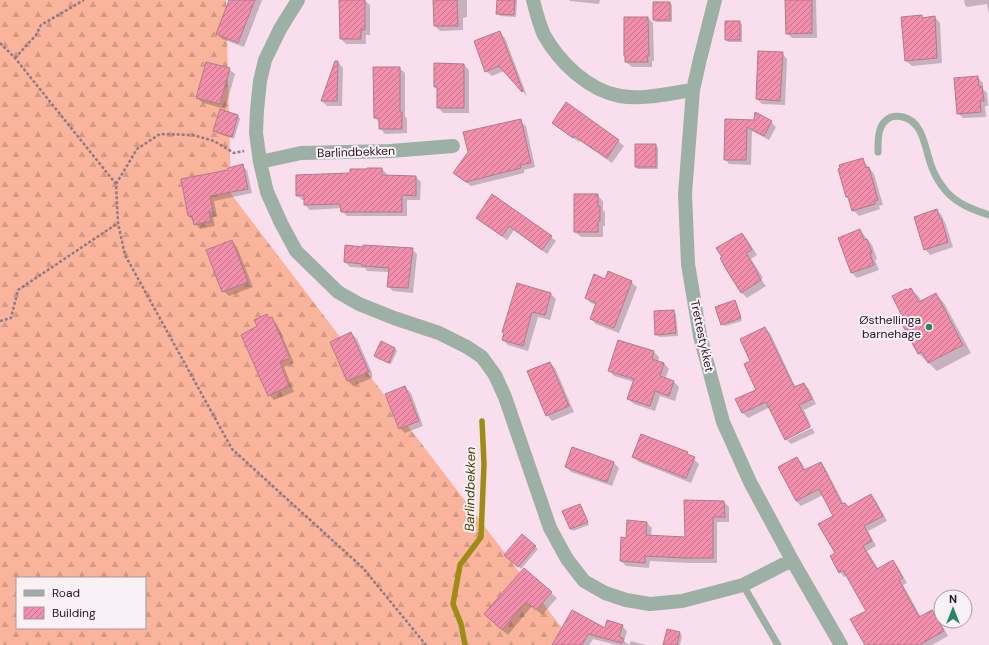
<svg xmlns="http://www.w3.org/2000/svg" width="989" height="645" viewBox="0 0 989 645" font-family="'DM Sans',sans-serif">
<defs>
<pattern id="forest-firs" width="22" height="20" patternUnits="userSpaceOnUse"><rect width="22" height="20" fill="#f9b49b"/><path d="M5 1l3.5 6h-7zM16 11l3.5 6h-7z" fill="#d59a85"/></pattern>
<pattern id="building-hatch" width="6" height="6" patternUnits="userSpaceOnUse"><rect width="6" height="6" fill="#f48ead"/><path d="M-1 1l2-2M0 6l6-6M5 7l2-2" fill="none" stroke="#c5738c"/></pattern>
</defs>
<rect width="100%" height="100%" fill="#f9deee"/>
<!-- forest -->
<path fill="url(#forest-firs)" fill-rule="evenodd" d="M0 0H226L231 194 575 645H0ZM17 578H145V628H17Z"/>
<!-- shadow -->
<path fill="#0003" d="M230 0H262L244 47 222 39 217 34Z
M340 0H364L370 5V35H366V44H346L341 39Z
M434 0H467V17L463 18V30L440 31 435 26Z
M498 0H517L516 17 500 16 498 13Z
M569 0H600L599 4 570 1Z
M786 0H816L817 38H792L787 33Z
M964 0H989V14L987 4 967 7 965 5Z
M670 3 672 5V22H656L654 20Z
M921 16 924 19 935 17 940 23 942 63 912 66 906 61Z
M648 18 653 23 654 61H652V67H632L626 62Z
M740 22 742 25V42H728L726 40Z
M499 32 505 38 527 96 504 71 492 76 486 71Z
M782 53 787 59 785 105 762 104 757 99Z
M338 62 343 68 342 106H327L322 101Z
M435 64 464 65 469 70V113H443L438 107V90L435 87Z
M399 68 405 73V116L407 119V133L385 134 380 128V123L375 118Z
M229 69 235 74 225 109 203 103 197 98Z
M977 77 983 83V89L987 93 988 106H985L986 117 963 118 958 113Z
M221 111 238 116 240 119 234 139 217 133 215 131Z
M726 120 771 122 776 127 769 140 752 131 751 165 729 164 725 159Z
M521 122 526 126 535 167 524 170V173L471 186 454 173Z
M553 123 618 141 624 146 612 163 580 141 579 142 558 128Z
M656 145 658 148V169H638L636 167Z
M862 159 874 174 883 205 879 206 880 209 859 216 853 210 851 201 847 197Z
M242 166 247 170 252 193 214 201 217 216 213 217 215 226 200 229 189 216 229 171Z
M382 169 387 174V176L416 177 421 182 420 200H407V216H347L342 211V208L310 210 305 205V200H302L297 195 351 174Z
M597 195 603 201V210L605 212V226H603V237H581L575 232Z
M937 210 942 216 946 225 953 247 930 255 925 249Z
M477 218 551 237 556 241 547 254 514 230 507 240 481 222Z
M860 230 872 245 877 259 875 260 879 270 857 278 852 273 839 238Z
M742 234 747 239 757 255 751 259 763 278 761 279 766 286 747 298 741 292Z
M232 241 237 247 253 287 229 296 223 291Z
M346 246 412 249 417 254 413 293 393 291 388 286 389 272 367 271 365 268 350 267 345 262Z
M606 280 631 282 637 287 619 333 596 324 591 318 596 305 591 303 586 298Z
M911 289 919 297 922 302 936 295 944 303 971 353 937 371 919 354 904 326 908 324 907 291Z
M551 294 556 299 550 320 538 317 528 351 508 345 503 340Z
M735 302 737 304 742 321 725 326 722 324Z
M674 312 676 314 678 336 659 337 656 334Z
M267 315 277 324 294 363 284 367 294 392 274 400 269 395 258 327Z
M765 328 770 333 796 388 804 384 809 389 816 404 804 410 811 426 787 438V440L770 407 748 418 743 413 758 390 751 362Z
M351 333 357 339 372 373V378L353 386 348 381 331 342Z
M395 348 397 351 391 364 378 359 376 356Z
M654 352 659 357 658 362 664 363 669 369 665 379 674 382 679 387 675 401 660 396 655 411 634 404 628 399 634 382 614 376 609 370Z
M550 363 555 368 574 412 552 421 547 415Z
M405 387 411 393 423 426 405 433 400 428Z
M812 428 815 433 791 444 787 440Z
M687 453 699 464 691 483 639 462 633 457Z
M797 458 802 463 806 471 820 463 825 468 844 504 849 508 871 496 876 501 887 521 868 531 876 546 867 551 878 569 893 561 897 566 907 583 903 585 921 617 932 611 937 616 948 636 932 645H866L867 611 847 576 844 577 840 572 836 554 834 516 823 495 801 506 796 501Z
M614 463 619 468 612 486 571 472 566 467Z
M724 502 729 507V522H717V563H690L650 561 649 568 626 566 621 561 627 539 647 523 652 528 651 536 686 538Z
M580 505 582 507 589 525 573 531 570 529Z
M522 536 538 549 521 569 508 557Z
M524 569 557 598 542 615 532 606 508 635 490 620Z
M572 611 606 630 622 626 627 631 624 641 629 645H617L593 639 589 645H553Z
M668 630 680 633 682 636 680 645H666Z
M631 641 646 645H629Z"/>
<g fill="none" stroke-linecap="round" stroke-linejoin="round">
<!-- stream -->
<path stroke="#9d8d14" stroke-width="5.5" d="M465 645 461 624 453 604 460 565 481 537 484 464 482 421"/>
</g>
<!-- building -->
<path fill="url(#building-hatch)" stroke="#ad7d8a" d="M229 0H255L238 43 216 34Z
M339 0H365V30H361V39H340Z
M433 0H457L458 26H434Z
M497 0H515L514 15 496 14Z
M785 0H812V33L786 34Z
M653 2H670V20H653Z
M922 15V18L935 16 937 58 905 61 901 17Z
M624 17H648L649 56H647L648 62H625V56H624Z
M725 21H740V40H725Z
M500 31 523 91 522 92 499 66 485 72 474 41Z
M758 51 783 52 780 101 756 99Z
M335 61H338L337 101H321Z
M206 62 230 68 220 104 196 98Z
M434 63 464 64V108H437V87H434Z
M373 67H400V112H402V129H379V118H374Z
M978 76 979 87 982 86 984 101H980L981 112 957 114 954 78Z
M566 102 619 140 607 158 574 136 573 138 552 123Z
M220 109 238 115 232 137 213 131Z
M755 112 772 121 764 136 747 127 746 160H724L725 119 754 120Z
M521 119 531 163 520 165 521 168 466 182 453 173 468 152 463 132Z
M635 144H656V167H635Z
M863 158 866 168 869 167 878 200 875 201V204L852 211 848 197H846L838 169 840 168 839 165Z
M243 164 248 189 210 196 213 212H209L211 221 194 225 192 216H188L181 179 228 170V168Z
M367 168H382V175L416 176V196L402 195V212H341L340 204 304 205V195L296 196V175L350 173V169H367Z
M492 194 552 236 542 250 509 226 502 236 476 218Z
M574 194H598V206H600V221H598V232H574Z
M937 209 940 219 941 218 948 242 924 250 914 217Z
M860 229 864 240 867 239 872 253 870 254 874 265 851 273 838 238Z
M742 233 752 250 746 253 758 273H757L761 280 741 293 726 269 720 258 722 257 716 248Z
M232 240 248 282 222 292 206 250Z
M345 245 363 247V245L413 248 408 288 387 287 389 268 362 266V264L344 262Z
M608 271 632 281 614 328 590 319 596 303 585 298 594 274 605 279Z
M517 283 551 293 545 315 532 312 523 346 502 340 504 333 502 332Z
M911 288 919 302 936 293 963 345 928 363 922 352 918 354 903 326 906 324 892 296 906 289 907 290Z
M735 300 741 318 721 325 715 307Z
M674 310 676 333 655 335 654 311Z
M267 314 269 318 272 317 290 358 280 362 289 386 268 396 241 335 257 326 254 320Z
M765 327 794 387 804 383 812 399 799 405 810 427 785 440 766 402 742 413 735 399 756 390 744 364 750 361 740 339Z
M351 332 369 372 347 381 330 342Z
M618 340 654 351 652 359 664 363 660 376 674 381 669 396 655 391 650 406 627 399 634 379 608 371Z
M381 341 395 348 389 363 374 356Z
M550 362 569 406 546 416 527 371Z
M405 386 419 421 399 429 385 394Z
M641 434 688 452 687 454 695 457 686 478 632 457Z
M572 447 614 462 607 482 565 467Z
M797 457 804 470 821 462 842 504 845 503 848 507 871 494 883 516 864 526 872 541 863 546 877 569 893 560 903 578 899 580 919 617 932 610 944 631 919 645H865L850 619 866 611 843 570 839 573 830 556 835 553 818 524 833 516 819 489 796 501 778 467Z
M684 500 724 501 725 517H713V558H684L645 556V563L620 561 621 537 626 538 627 520 647 522 646 535 685 537Z
M580 504 588 522 570 529 562 511Z
M522 534 536 546 518 567 504 555Z
M524 568 552 592 536 610 526 602 502 630 484 614Z
M572 610 605 628 607 620 623 625 619 636 624 639 622 643 588 634 582 645H552Z
M667 629 680 632 677 645H663Z"/>
<g fill="none" stroke-linecap="round" stroke-linejoin="round">
<!-- path -->
<path stroke="#8f7a87" stroke-width="2.5" stroke-dasharray="3 2" stroke-linecap="butt" d="M0 43 15 58 116 184 118 223 125 255 232 449 363 568 426 645
M15 58 36 35 41 25 84 0
M116 184 137 149 160 134 193 135 214 141 234 153 244 151
M0 321 11 318 18 290 118 223"/>
<!-- service -->
<path stroke="#9cb0a5" stroke-width="7" d="M878 152C878 140 877 123 891 117 894 116 899 116 903 117 925 122 925 153 933 170 936 178 941 185 946 191 957 204 974 210 989 215
M743 585 778 645"/>
<!-- minor -->
<path stroke="#9cb0a5" stroke-width="14" d="M298 0 280 29 265 60 260 81 257 110 256 133 260 162 267 192 281 223 296 251 338 292 359 304 394 318 439 333 467 347 482 357 495 375 505 397 550 528 567 559 584 581 605 593 626 600 650 604 682 601 743 585 792 560
M533 0C536 12 539 24 544 35 560 63 588 90 620 96 644 100 670 93 693 90
M715 0 700 59 693 90 685 194 688 264 700 336 723 422 750 482 792 560 841 645
M260 162 301 153 390 151 453 146"/>
</g>
<!-- markers -->
<circle fill="#29875f" stroke="#faf1f7" stroke-width="1.5" cx="929" cy="327" r="4"/>
<g text-anchor="middle" dominant-baseline="central" stroke-width="4" stroke-linejoin="round" paint-order="stroke">
<!-- street labels -->
<g font-size="12" fill="#25151f" stroke="#faf1f7">
<text transform="translate(356 152) rotate(-2)">Barlindbekken</text>
<text transform="translate(702 336) rotate(78)">Trettestykket</text>
</g>
<!-- poi labels -->
<g font-size="12" fill="#25151f" stroke="#faf1f7" text-anchor="end">
<text x="921" y="320">Østhellinga<tspan x="921" dy="14">barnehage</tspan></text>
</g>
<!-- water labels -->
<g font-size="13" font-style="italic" fill="#494102" stroke="#faf1f7">
<text transform="translate(470 489) rotate(-89)">Barlindbekken</text>
</g>
</g>
<!-- legend -->
<rect x="16" y="577" width="130" height="52" fill="#faf1f7" stroke="#a599a1"/>
<rect x="24" y="590" width="20" height="6" fill="#9cb0a5" stroke="#a599a1"/>
<text x="52" y="597" font-size="12" fill="#25151f">Road</text>
<rect x="24" y="607" width="20" height="12" fill="url(#building-hatch)" stroke="#a599a1"/>
<text x="52" y="617" font-size="12" fill="#25151f">Building</text>
<!-- north arrow -->
<g transform="translate(953 609)"><circle r="19" fill="#faf1f7" stroke="#a599a1"/>
<path d="M0-3L7 15L0 10L-7 15Z" fill="#29875f"/>
<text y="-6" font-size="11" font-weight="bold" text-anchor="middle" fill="#25151f">N</text>
</g>
</svg>
